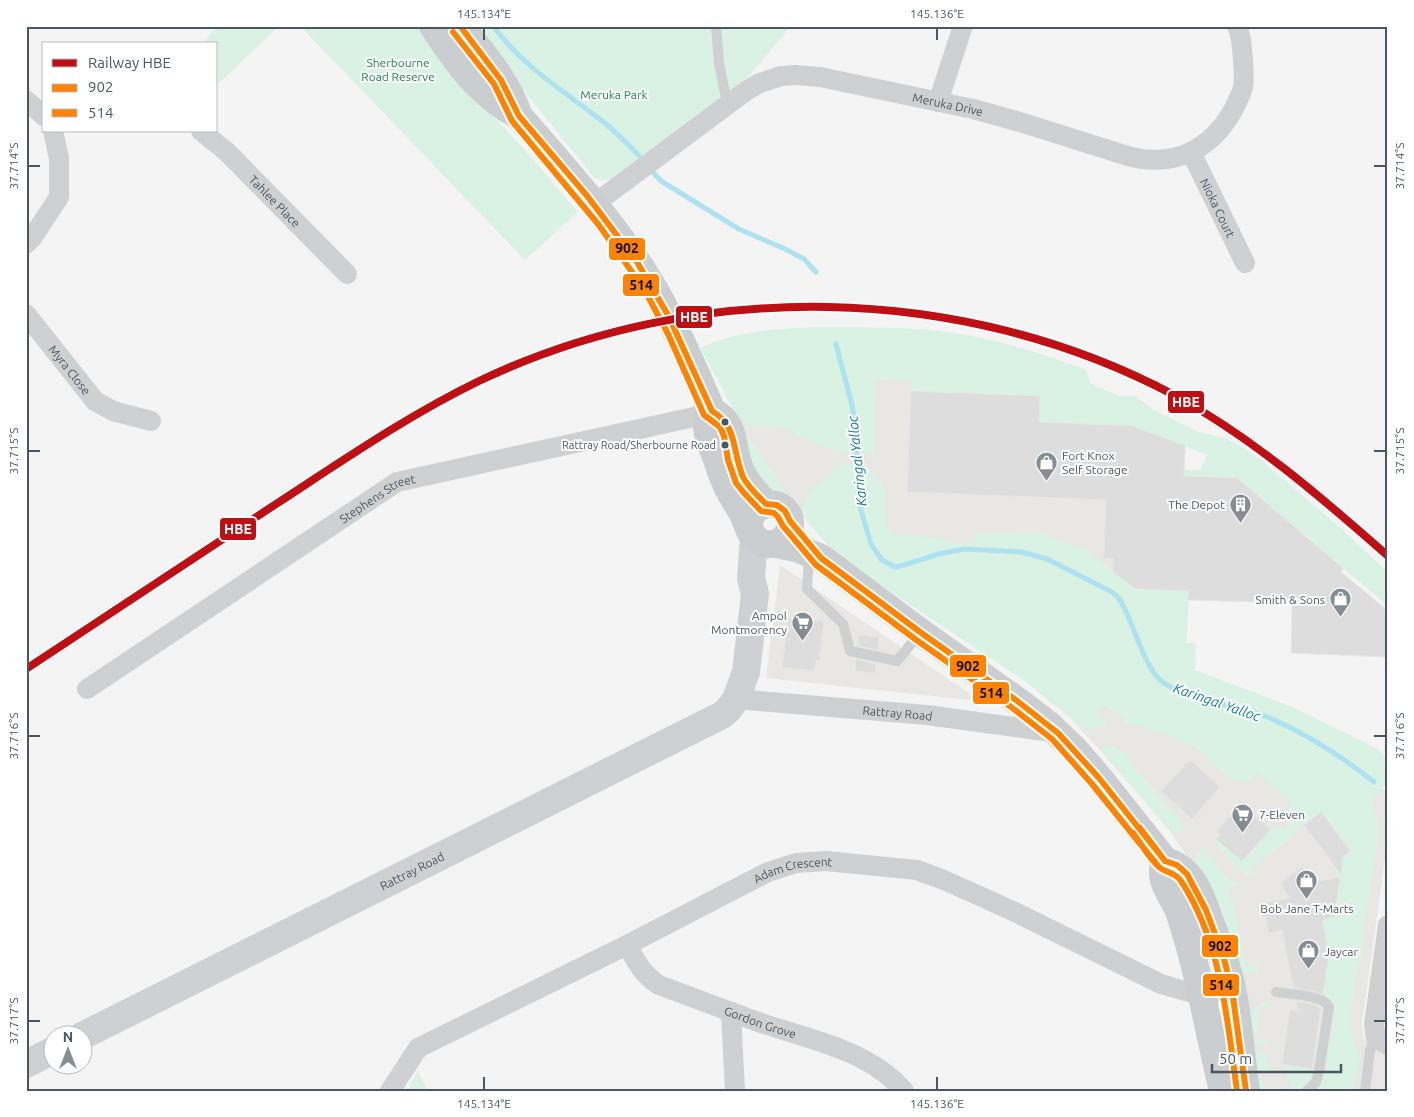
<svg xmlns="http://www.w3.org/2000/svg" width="1414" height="1117" viewBox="0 0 1414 1117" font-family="Ubuntu,sans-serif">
<rect width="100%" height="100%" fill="#f4f4f4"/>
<!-- commercial -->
<path fill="#e8e7e3" d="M876 379 911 380V391L1039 422 1133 426 1185 446 1177 690 1374 782 1388 793V838L1362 1023 1363 1035 1366 1042 1373 1049 1388 1054V1091H1254L1197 870 1169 830 1101 751 1070 718 1029 684 829 546 801 514 773 492 733 410 875 390Z
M780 565 972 695 970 700 766 678Z"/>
<!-- green -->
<path fill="#d9f2e3" d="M217 26H279L216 86V44H203Z
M300 26H420L473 95 523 148 578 212 525 260Z
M472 26H791L743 83 612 179C604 181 598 181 592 175Z
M820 327C857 327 894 327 931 330 983 335 1035 351 1084 369L1087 372 1090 383 1095 386 1120 396H1136L1152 409 1174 420 1199 432 1227 439 1237 444 1261 460 1345 532 1388 572V606L1237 478 1193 476 1187 643H1196L1195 670 1295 708 1376 748C1390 759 1388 766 1388 783 1361 805 1379 808 1379 833L1364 927 1363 949 1355 981 1351 1010V1031L1358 1054 1359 1064 1351 1091H1315L1322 1082 1326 1070 1334 1016 1332 1003 1323 993 1329 954 1322 920 1334 917 1340 878H1336L1335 866 1342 862 1341 858 1350 851 1321 812 1297 830 1298 833 1250 869 1256 878C1236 874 1226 855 1214 841L1216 839 1242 861 1275 824 1284 832 1291 824 1282 816 1292 804 1257 773 1247 783C1226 781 1212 761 1197 749 1187 741 1136 722 1124 723L1123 717 1105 706 1098 710 1107 726 1091 729 1079 727 1070 718 1029 684 876 582 839 555 819 535 801 514C807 492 811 487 831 475L834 466 849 464H864C870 470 879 476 883 484 891 501 877 522 894 535L942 538C949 545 965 545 973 541L975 535 977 532 1044 534 1089 552 1136 589 1180 591 1185 470H1200L1207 455 1133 426 1039 422V396L911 391V380L876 379 874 454C853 454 836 452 816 444 806 440 796 432 785 429 770 424 753 428 739 422L720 384 700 348C738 331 779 328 820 327Z
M744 439H751L788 495 784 497 773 492 759 484Z
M1113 746 1126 753 1135 768 1179 818 1183 825 1182 832 1175 833 1169 830 1101 751 1104 747Z
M1203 848 1225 876 1238 884 1228 888 1237 922 1246 967 1259 965 1258 972 1254 975 1242 972 1194 863 1197 854Z
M1267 1002 1272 1005V1008L1261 1007 1255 1039 1268 1041 1267 1045H1255L1256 1052 1267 1051 1266 1062 1272 1072 1260 1073 1265 1091H1254L1249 1015 1262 1003Z
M1282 1064 1316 1069C1313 1080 1305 1091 1292 1090Z
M418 1070 428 1091H407Z"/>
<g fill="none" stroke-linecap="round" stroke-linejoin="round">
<!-- stream -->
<path stroke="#aee2f0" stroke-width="5" d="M493 26C525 69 566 92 606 124 620 136 633 149 645 162
M650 169 661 181 739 229 785 249 804 259 816 272
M836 344 852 405 855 424 860 507 871 544 882 560 893 566 897 567 939 554 963 549 1022 552 1047 559 1112 592 1118 597C1133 619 1142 662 1159 679 1176 696 1241 707 1267 717 1306 733 1341 756 1374 782"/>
</g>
<!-- building -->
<path fill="#ddddde" stroke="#e5e6e7" d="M911 391 1040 396 1039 422 1133 426 1185 446 1184 476 1237 478 1344 569 1341 572 1388 611V657L1291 653 1292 603 1188 600 1189 591 1136 589 1113 572V559L1104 558 1106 500 907 492Z
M788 617 824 621 819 661 816 660 814 671 782 667Z
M859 635 879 637 878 650 858 646Z
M856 659 876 664 875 673 855 671Z
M1190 760 1220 787 1192 819 1161 791Z
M1244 807 1270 830 1242 861 1216 839 1220 835 1216 832 1237 808 1241 811Z
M1321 812 1350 851 1343 856 1341 874 1304 825Z
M1302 867 1313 882 1340 877 1334 917 1322 920 1329 954 1323 994 1293 987 1282 930 1269 933 1263 903 1290 898 1280 883Z
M1296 1001 1312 1004 1321 1008 1312 1069 1282 1064 1290 1010 1299 1011Z"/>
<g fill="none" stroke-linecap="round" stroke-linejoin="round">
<!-- lane -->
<path stroke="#ced0d2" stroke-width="10" d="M716 26 719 63 727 103
M809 555 807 589 843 624 850 651 897 661 920 633
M1276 992C1289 994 1324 995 1329 1007L1319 1071 1316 1082 1307 1091
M1365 1091 1370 1050 1376 1038"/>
<!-- street -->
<g stroke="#ced0d2" stroke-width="20">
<path d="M26 100 44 116"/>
<path d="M938 102 963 26"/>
<path id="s1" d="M201 131 227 152 347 274"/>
<path id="s2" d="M1191 152 1245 263"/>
<path id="s3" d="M593 205 746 91 760 83 781 76 795 75 820 77 973 109 1020 122 1131 157C1174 167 1210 150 1232 112 1236 104 1241 96 1243 87 1245 79 1243 69 1243 60 1242 49 1242 36 1237 26"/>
<path d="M26 244 32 238 59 197V158L53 131"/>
<path id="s4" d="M26 314 95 401 113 411 151 421"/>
<path id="s5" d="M87 689 397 482 694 417 712 411"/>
<path id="s6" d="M736 699 927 715 1058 733"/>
<path d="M1388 925 1374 1025 1376 1038 1388 1045"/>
<path id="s7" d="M627 945C636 961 642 974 659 985 694 998 728 1011 764 1024 812 1040 870 1051 904 1091"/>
<path d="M731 1012 735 1091"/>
<path id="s8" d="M390 1091 418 1048 627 945 768 872 796 863 826 861 917 870 944 880 1017 913 1161 984 1192 993 1200 994 1232 990"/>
</g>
<!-- secondary -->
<g stroke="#ced0d4" stroke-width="28">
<path id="s9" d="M82 1036 722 715 728 710 736 699 746 672 755 594 751 578 754 537"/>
<path d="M26 1064 52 1051"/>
</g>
<!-- primary -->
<path stroke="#caced1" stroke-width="28" d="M433 26C457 63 480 95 519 116
M460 26C483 54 507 81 519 116 564 169 615 224 651 284 675 324 693 368 712 411 738 425 730 446 740 469 746 484 756 493 766 504
M712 411C709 416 706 421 707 428 708 437 712 446 715 454 719 465 722 476 727 486 732 497 739 506 744 516 747 523 749 532 754 537 765 551 790 543 790 525 791 497 747 497 749 528
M776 544 796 548 821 558 920 632 1016 700 1049 725 1075 750 1099 778 1165 861C1192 868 1201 896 1209 919 1218 942 1227 964 1232 988 1239 1022 1241 1057 1246 1091
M1165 861C1157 881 1174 896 1180 914 1199 971 1209 1033 1223 1091"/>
<defs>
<path id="bus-1" d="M460 26 501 80 519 116 588 197 637 262 668 315 712 411C738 426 732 451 743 477 748 487 758 496 766 504L777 505 785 511 790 521 821 558 920 632 1016 700 1058 733 1099 778 1165 861
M1140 828 1165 861 1177 865 1187 874 1206 910 1223 955 1232 990 1246 1091"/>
<path id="bus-2" d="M453 32 494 84 512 121 598 224 644 289 668 334 704 415 720 427 724 436 728 460 736 483 744 493 761 511 774 513 778 517 783 526 816 565 915 639 1011 707 1052 739 1092 784 1158 866
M1133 833C1141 844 1149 858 1159 867 1165 873 1174 871 1181 881 1222 943 1227 1020 1237 1091"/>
</defs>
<!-- bus-1 casing -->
<use href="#bus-1" stroke="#fff" stroke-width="10"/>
<!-- bus-2 casing -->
<use href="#bus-2" stroke="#fff" stroke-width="10"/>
<!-- bus-1 -->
<use href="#bus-1" stroke="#ff8200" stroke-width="6"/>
<!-- bus-2 -->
<use href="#bus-2" stroke="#ff8200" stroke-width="6"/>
<defs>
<path id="rail-1" d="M26 669C109 614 193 559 276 504 342 461 407 416 479 381 695 278 961 282 1174 395 1253 438 1321 497 1388 556"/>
</defs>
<!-- rail-1 casing -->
<use href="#rail-1" stroke="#fff" stroke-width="11"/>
<!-- rail-1 -->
<use href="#rail-1" stroke="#be1014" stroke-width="8"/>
</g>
<!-- ticks -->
<path fill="none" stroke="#4a5661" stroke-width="2" d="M484 28V40M937 28V40M28 166H40M1374 166H1386M28 451H40M1374 451H1386M28 736H40M1374 736H1386M28 1021H40M1374 1021H1386M484 1077V1090M937 1077V1090"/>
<!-- icons -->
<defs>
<symbol id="shop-pin" viewBox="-11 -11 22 30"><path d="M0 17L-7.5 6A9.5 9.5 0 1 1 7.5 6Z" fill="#868d94" stroke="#fff"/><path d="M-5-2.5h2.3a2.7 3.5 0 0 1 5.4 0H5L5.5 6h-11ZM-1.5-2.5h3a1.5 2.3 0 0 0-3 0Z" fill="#fff"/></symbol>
<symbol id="building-pin" viewBox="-11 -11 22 30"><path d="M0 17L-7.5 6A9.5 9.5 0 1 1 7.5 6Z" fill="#868d94" stroke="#fff"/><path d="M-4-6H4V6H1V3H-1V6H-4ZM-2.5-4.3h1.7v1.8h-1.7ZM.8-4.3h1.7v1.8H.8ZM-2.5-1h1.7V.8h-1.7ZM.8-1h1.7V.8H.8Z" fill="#fff"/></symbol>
<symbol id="supermarket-pin" viewBox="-11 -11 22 30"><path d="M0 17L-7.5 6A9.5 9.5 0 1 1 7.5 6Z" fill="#868d94" stroke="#fff"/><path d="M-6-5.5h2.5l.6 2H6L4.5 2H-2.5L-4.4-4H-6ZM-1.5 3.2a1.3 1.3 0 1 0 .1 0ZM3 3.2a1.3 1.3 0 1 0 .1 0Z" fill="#fff"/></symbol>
</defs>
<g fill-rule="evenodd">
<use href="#shop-pin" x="1034" y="450" width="25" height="34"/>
<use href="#building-pin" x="1228" y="492" width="25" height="34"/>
<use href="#shop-pin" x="1328" y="586" width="25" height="34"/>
<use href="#supermarket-pin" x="790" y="610" width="25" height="34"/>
<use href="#supermarket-pin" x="1230" y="802" width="25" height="34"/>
<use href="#shop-pin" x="1294" y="868" width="25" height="34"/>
<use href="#shop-pin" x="1296" y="938" width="25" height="34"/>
</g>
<!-- markers -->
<g fill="#4a5661" stroke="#fff" stroke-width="2">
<circle cx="725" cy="422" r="4.5"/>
<circle cx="725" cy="445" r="4.5"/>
</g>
<g text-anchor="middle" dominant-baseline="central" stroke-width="4" stroke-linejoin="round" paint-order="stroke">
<!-- bus labels -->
<g font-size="11" fill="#4a5661" stroke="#fff" text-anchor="end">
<text x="716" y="445">Rattray Road/Sherbourne Road</text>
</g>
<!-- park labels -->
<g font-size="12" fill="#17864f" stroke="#fff">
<text x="398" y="62">Sherbourne<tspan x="398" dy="14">Road Reserve</tspan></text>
<text x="614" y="94">Meruka Park</text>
</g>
<!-- street labels -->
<g font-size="12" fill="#4a5661" stroke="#fff">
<text stroke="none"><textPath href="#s3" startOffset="399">Meruka Drive</textPath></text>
<text stroke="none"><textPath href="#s1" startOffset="102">Tahlee Place</textPath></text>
<text stroke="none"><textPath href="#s2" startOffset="62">Nioka Court</textPath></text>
<text stroke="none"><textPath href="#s4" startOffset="71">Myra Close</textPath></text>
<text stroke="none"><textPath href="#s5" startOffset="348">Stephens Street</textPath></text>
<text stroke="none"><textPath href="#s6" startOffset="162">Rattray Road</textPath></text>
<text stroke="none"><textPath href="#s9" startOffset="369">Rattray Road</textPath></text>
<text stroke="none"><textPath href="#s8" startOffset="468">Adam Crescent</textPath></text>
<text stroke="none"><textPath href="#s7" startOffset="160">Gordon Grove</textPath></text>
</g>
<!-- poi labels -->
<g font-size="12" fill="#4a5661" stroke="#fff" text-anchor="start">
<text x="1062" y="455">Fort Knox<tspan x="1062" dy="14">Self Storage</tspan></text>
<text x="1225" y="504" text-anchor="end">The Depot</text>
<text x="1325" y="599" text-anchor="end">Smith &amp; Sons</text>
<text x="787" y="615" text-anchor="end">Ampol<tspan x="787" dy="14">Montmorency</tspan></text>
<text x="1259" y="814">7-Eleven</text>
<text x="1307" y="908" text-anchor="middle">Bob Jane T-Marts</text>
<text x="1324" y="951">Jaycar</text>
</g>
<!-- water labels -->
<g font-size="14" font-style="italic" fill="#0c7c9b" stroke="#fff">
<text transform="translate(857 461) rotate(-96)">Karingal Yalloc</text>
<text transform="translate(1217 702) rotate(19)">Karingal Yalloc</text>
</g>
</g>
<g stroke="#fff" stroke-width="2">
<rect x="608" y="237" width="38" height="24" rx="5" fill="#ff8200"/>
<rect x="622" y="273" width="38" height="24" rx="5" fill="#ff8200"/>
<rect x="675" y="305" width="38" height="24" rx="5" fill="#be1014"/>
<rect x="1167" y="390" width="38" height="24" rx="5" fill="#be1014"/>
<rect x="219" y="517" width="38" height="24" rx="5" fill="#be1014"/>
<rect x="949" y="654" width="38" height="24" rx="5" fill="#ff8200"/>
<rect x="972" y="681" width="38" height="24" rx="5" fill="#ff8200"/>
<rect x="1201" y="934" width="38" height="24" rx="5" fill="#ff8200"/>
<rect x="1202" y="973" width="38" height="24" rx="5" fill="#ff8200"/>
</g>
<g font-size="14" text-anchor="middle" font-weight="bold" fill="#fff">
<text x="694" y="322">HBE</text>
<text x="1186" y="407">HBE</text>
<text x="238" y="534">HBE</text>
</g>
<g font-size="14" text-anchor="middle" font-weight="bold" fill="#111">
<text x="627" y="253">902</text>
<text x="641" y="290">514</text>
<text x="968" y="671">902</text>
<text x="991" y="698">514</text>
<text x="1220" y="951">902</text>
<text x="1221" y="990">514</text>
</g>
<!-- border -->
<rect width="1414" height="1117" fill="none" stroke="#ffffff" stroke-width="55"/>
<!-- legend -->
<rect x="42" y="42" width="175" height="90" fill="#ffffff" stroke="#b7bbc0"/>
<rect x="52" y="59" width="25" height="8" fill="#be1014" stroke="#b7bbc0"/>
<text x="88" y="68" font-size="15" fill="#4a5661">Railway HBE</text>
<rect x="52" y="84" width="25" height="8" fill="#ff8200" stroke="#b7bbc0"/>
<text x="88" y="92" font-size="15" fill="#4a5661">902</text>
<rect x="52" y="109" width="25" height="8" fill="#ff8200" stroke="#b7bbc0"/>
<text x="88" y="118" font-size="15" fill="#4a5661">514</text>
<!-- north arrow -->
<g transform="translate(68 1050)"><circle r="24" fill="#ffffff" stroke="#b7bbc0"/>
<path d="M0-4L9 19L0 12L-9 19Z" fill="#868d94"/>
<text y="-8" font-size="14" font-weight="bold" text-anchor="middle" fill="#4a5661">N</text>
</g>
<!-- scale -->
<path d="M1212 1064v8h129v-8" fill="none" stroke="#4a5661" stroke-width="2.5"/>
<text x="1219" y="1064" font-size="15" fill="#4a5661" stroke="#ffffff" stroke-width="4" paint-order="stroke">50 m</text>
<rect x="28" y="28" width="1358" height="1062" fill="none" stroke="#4a5661" stroke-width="2"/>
<g font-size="12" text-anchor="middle" fill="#4a5661">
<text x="484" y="18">145.134°E</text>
<text x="937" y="18">145.136°E</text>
<text transform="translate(14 166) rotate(-90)" y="4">37.714°S</text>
<text transform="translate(1400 166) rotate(-90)" y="4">37.714°S</text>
<text transform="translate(14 451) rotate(-90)" y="4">37.715°S</text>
<text transform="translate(1400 451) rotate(-90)" y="4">37.715°S</text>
<text transform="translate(14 736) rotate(-90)" y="4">37.716°S</text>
<text transform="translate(1400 736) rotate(-90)" y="4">37.716°S</text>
<text transform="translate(14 1021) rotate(-90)" y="4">37.717°S</text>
<text transform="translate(1400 1021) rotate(-90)" y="4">37.717°S</text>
<text x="484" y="1108">145.134°E</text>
<text x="937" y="1108">145.136°E</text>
</g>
</svg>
